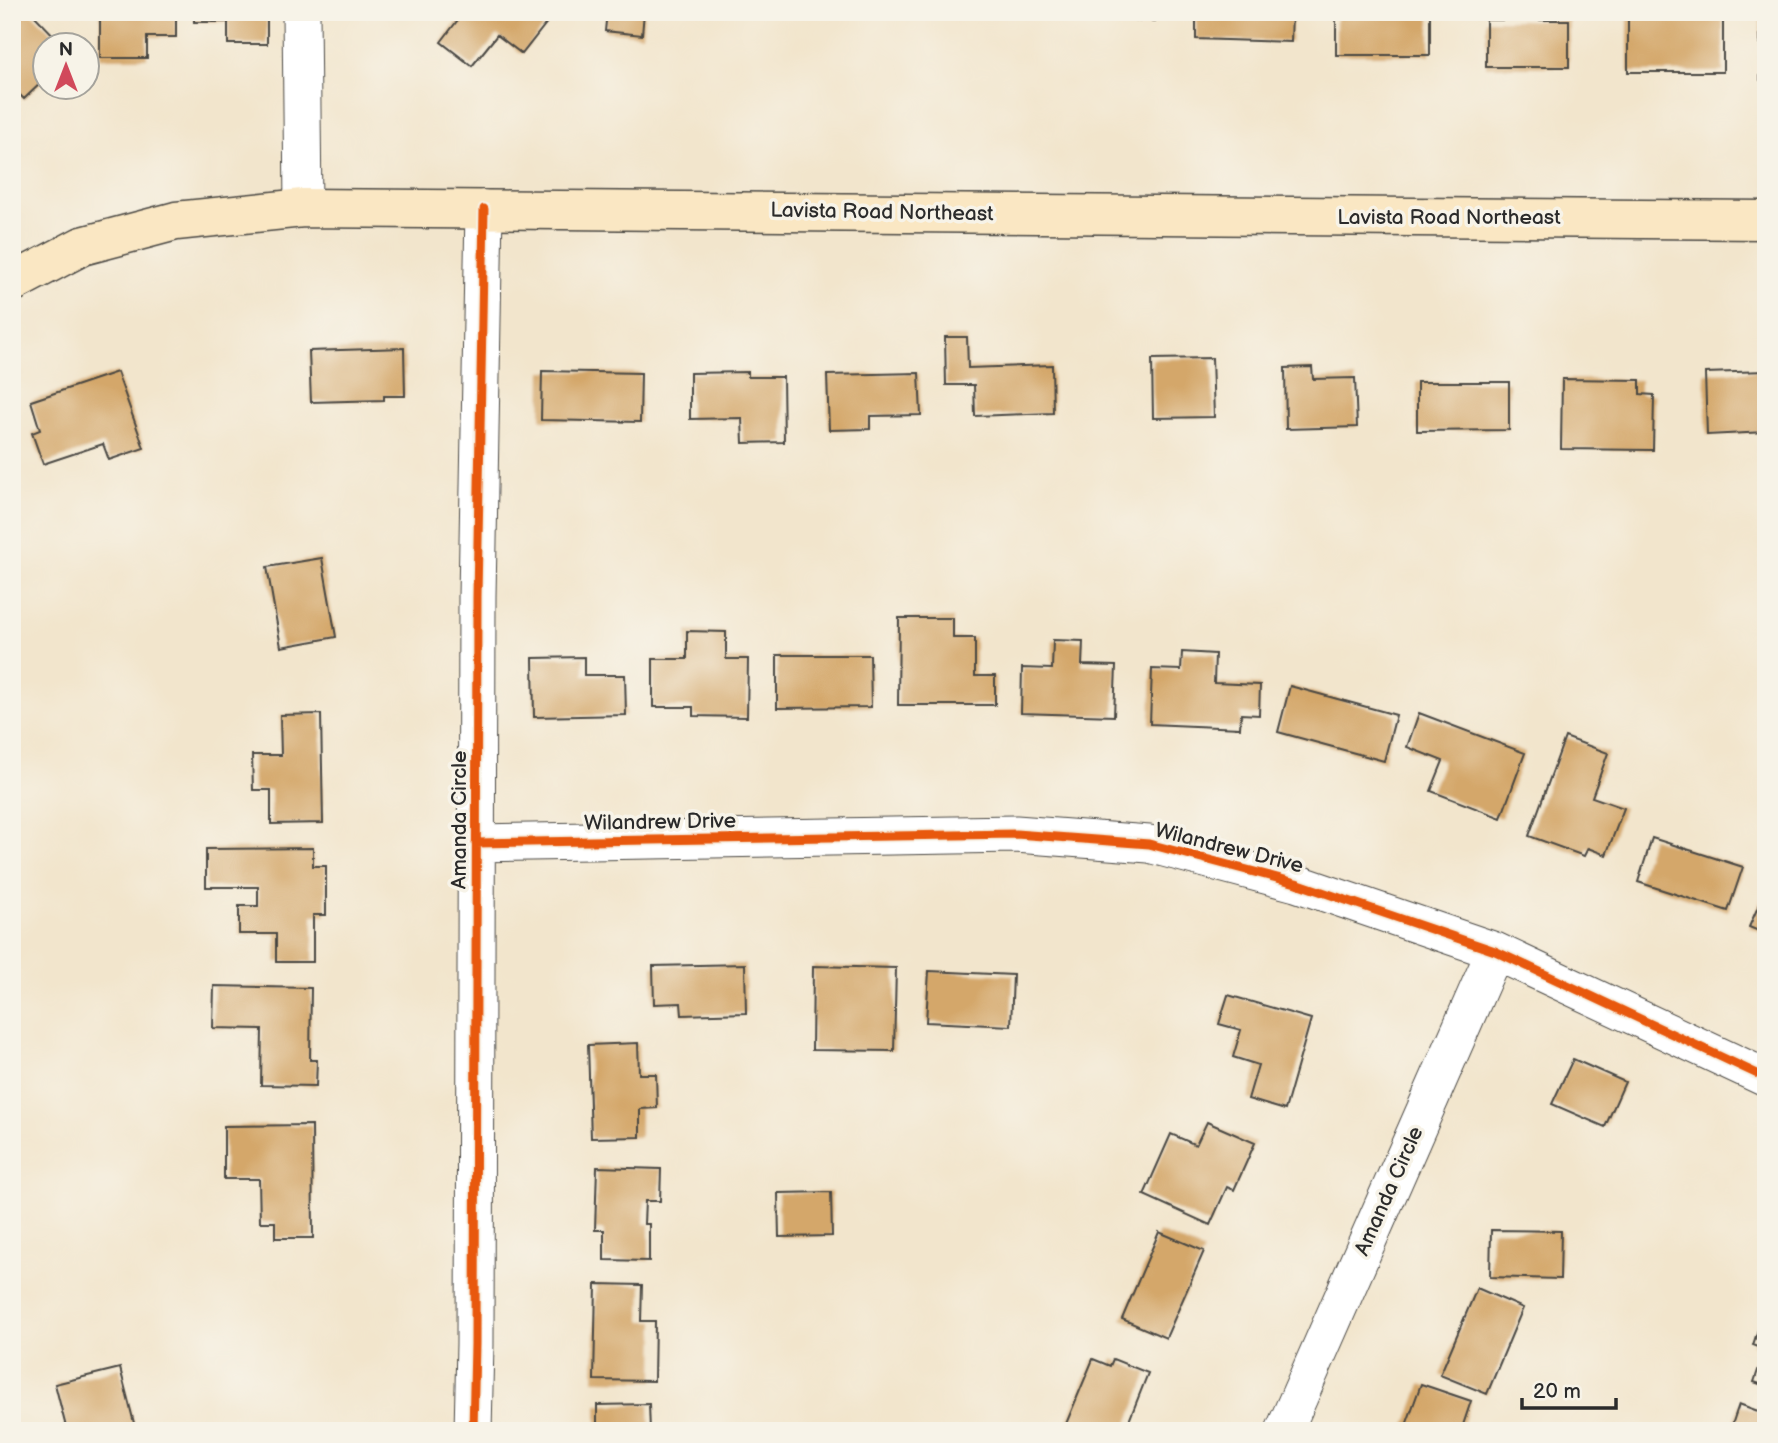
<svg xmlns="http://www.w3.org/2000/svg" width="1778" height="1443" viewBox="0 0 1778 1443" font-family="'Balsamiq Sans',sans-serif">
<rect width="100%" height="100%" fill="#f7f3e8"/>
<filter id="ink" filterUnits="userSpaceOnUse"><feTurbulence type="fractalNoise" baseFrequency=".0143" numOctaves="2"/><feDisplacementMap in="SourceGraphic" scale="14" xChannelSelector="R" yChannelSelector="G"/><feConvolveMatrix kernelMatrix="1 2 1 2 8 2 1 2 1" color-interpolation-filters="sRGB"/></filter>
<filter id="wash" filterUnits="userSpaceOnUse"><feTurbulence type="fractalNoise" baseFrequency=".00686" numOctaves="4" result="noise"/><feDisplacementMap in="SourceGraphic" scale="28" xChannelSelector="R" yChannelSelector="G"/><feGaussianBlur stdDeviation="1.57" result="paint"/><feColorMatrix in="noise" values="0 0 0 0 0 0 0 0 0 0 0 0 0 0 0 0 0 1.4 0 .05"/><feComposite in="paint" operator="in"/></filter>
<g filter="url(#wash)">
<rect width="100%" height="100%" fill="#f2e5cc"/>
<g id="blocks">
<!-- building -->
<path fill="#d4a76b" d="M12 12H31L64 46H46V78L24 99 12 87Z
M100 12H176V37H147V58H100Z
M194 12H267V44H228V22H194Z
M464 12H555L522 54 497 35 472 66 441 42Z
M607 12H644L642 35 605 31Z
M1066 12H1155V21L1066 17Z
M1196 12H1292L1291 42 1196 39Z
M1336 12H1430V55H1336Z
M1760 12H1766V80H1760Z
M1628 17H1723V72H1628Z
M1486 20H1569V67H1486Z
M945 337H967L968 368 1052 365 1053 413 975 416 974 385H946Z
M404 348 405 396H384V400L311 402 309 351Z
M1212 358 1214 417 1153 418 1152 359Z
M1312 367 1313 379 1355 378 1357 427 1286 429 1285 368Z
M542 371 641 373 640 422 541 420Z
M1766 371V432L1707 435 1705 373Z
M117 372 144 448 109 460 103 444 43 464 32 433 40 430 31 401Z
M748 372V377H783L784 442 743 443 742 418 690 419V373Z
M919 373 921 415 870 416V429L829 430 827 375Z
M1562 379 1640 380V394L1654 395 1653 450 1561 449Z
M1417 382H1509V430L1417 431Z
M322 558 336 637 281 647 267 567Z
M899 618H953V638H975V676H995V705H898Z
M687 631 726 632V659H748L747 717 693 716V707H653V659H687Z
M1053 640 1083 641 1082 665 1116 666 1114 716 1021 713 1022 668 1052 669Z
M1182 652 1215 654 1214 683 1260 685 1259 715 1241 714 1240 728 1150 724 1152 669 1181 670Z
M777 655H870L871 707 777 708Z
M584 657V675H625L626 715 534 717 533 658Z
M1290 686 1396 715 1384 761 1278 732Z
M1419 713 1525 753 1501 818 1431 791 1443 761 1407 747Z
M321 714 323 823 271 824V790H253L252 755H281L280 715Z
M1565 737 1608 753 1592 797 1624 808 1606 855 1588 848 1584 856 1529 836Z
M1652 838 1743 867 1728 911 1638 882Z
M313 848V866H326V915H313V962H276V934H239V906H258V887H206V849Z
M1766 889V934L1749 927Z
M745 964 746 1013 682 1015 681 1003 654 1004 653 966Z
M813 966 896 968 894 1051 812 1050Z
M929 971 1013 975 1011 1026 926 1022Z
M214 986 311 988 310 1060H317L316 1086 261 1085 262 1029 213 1028Z
M1228 995 1311 1019 1285 1110 1248 1099 1258 1065 1233 1057 1241 1030 1219 1024Z
M638 1043 639 1074H656L657 1108 640 1109V1137L591 1138 588 1045Z
M1573 1059 1625 1082 1605 1127 1552 1104Z
M1207 1122 1255 1143 1234 1190 1227 1187 1210 1225 1144 1195 1171 1134 1196 1145Z
M312 1125 313 1238H275V1222H260L259 1179H224V1126Z
M597 1167 661 1169 660 1201H645L644 1224H649V1261L604 1260V1230H595Z
M831 1192 832 1236 779 1237 778 1193Z
M1491 1230 1561 1231 1560 1279 1490 1277Z
M1159 1232 1204 1251 1166 1338 1122 1319Z
M596 1284 642 1285 641 1321H655L654 1381 594 1380Z
M1477 1288 1523 1308 1487 1394 1440 1375Z
M1765 1308H1766V1350L1753 1345Z
M1765 1350H1766V1386L1754 1382Z
M1093 1359 1110 1366 1113 1359 1148 1373 1125 1431H1063Z
M120 1368 136 1431H67L55 1384Z
M1421 1384 1471 1401 1461 1431H1404Z
M649 1404 650 1431H588V1427H597V1405Z
M1739 1404 1766 1414V1431H1730Z"/>
</g>
</g>
<g filter="url(#ink)">
<use href="#blocks" fill-opacity="0" stroke="#494743" stroke-width="2"/>
<g fill="none" stroke-linecap="round" stroke-linejoin="round">
<defs>
<path id="street" d="M301 12 303 208
M476 843 1016 834 1149 844 1296 883 1495 951 1766 1078
M473 1431 475 1344 477 597 484 209
M1284 1431 1495 951"/>
<path id="secondary" d="M12 283 82 246 176 221 303 208 1766 220"/>
</defs>
<!-- street casing -->
<use href="#street" stroke="#494743" stroke-width="39"/>
<!-- secondary casing -->
<use href="#secondary" stroke="#494743" stroke-width="41"/>
<!-- street -->
<use href="#street" stroke="#fff" stroke-width="37"/>
<!-- secondary -->
<use href="#secondary" stroke="#fae7c3" stroke-width="38"/>
<defs>
<path id="cycleway" d="M476 843 1016 834 1149 844 1296 883 1495 951 1766 1078
M473 1431 475 1344 477 597 484 209"/>
</defs>
<!-- cycleway casing -->
<use href="#cycleway" stroke="#f7f3e8" stroke-width="13"/>
<!-- cycleway -->
<use href="#cycleway" stroke="#e8590c" stroke-width="9"/>
</g>
</g>
<g text-anchor="middle" dominant-baseline="central" stroke-width="7" stroke-linejoin="round" paint-order="stroke">
<!-- street labels -->
<g font-size="21" fill="#2b2b2b" stroke="#f7f3e8">
<text transform="translate(882 212) rotate(1)">Lavista Road Northeast</text>
<text x="1449" y="217">Lavista Road Northeast</text>
<text transform="translate(459 820) rotate(-90)">Amanda Circle</text>
<text transform="translate(660 822) rotate(-1)">Wilandrew Drive</text>
<text transform="translate(1229 848) rotate(14)">Wilandrew Drive</text>
<text transform="translate(1389 1191) rotate(-66)">Amanda Circle</text>
</g>
</g>
<!-- margin -->
<rect width="1778" height="1443" fill="none" stroke="#f7f3e8" stroke-width="42"/>
<!-- north arrow -->
<g transform="translate(66 66)"><circle r="33" fill="#f7f3e8" stroke="#a5a39c" stroke-width="2"/>
<path d="M0-5L12 26L0 18L-12 26Z" fill="#d1495b"/>
<text y="-10" font-size="19" font-weight="bold" text-anchor="middle" fill="#2b2b2b">N</text>
</g>
<!-- scale -->
<path d="M1522 1398v10h94v-10" fill="none" stroke="#2b2b2b" stroke-width="3.5"/>
<text x="1533" y="1398" font-size="21" fill="#2b2b2b" stroke="#f7f3e8" stroke-width="5" paint-order="stroke">20 m</text>
</svg>
